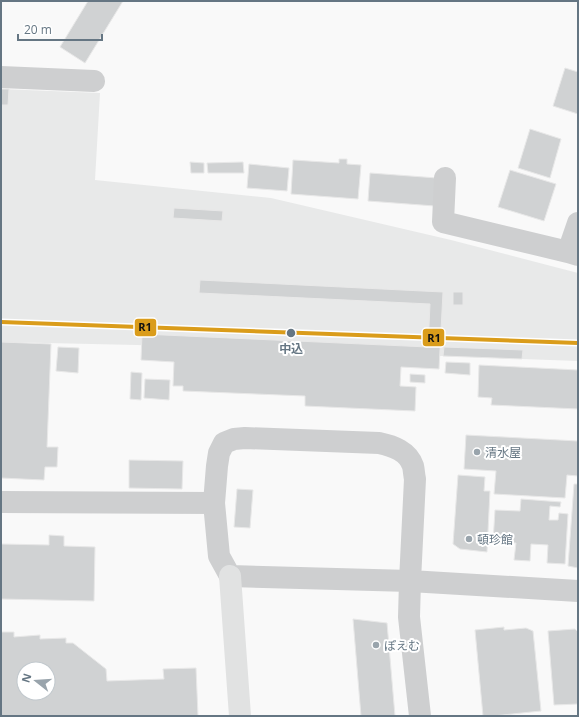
<svg xmlns="http://www.w3.org/2000/svg" width="579" height="717" viewBox="0 0 579 717" font-family="'Open Sans','Noto Sans JP',sans-serif">
<rect width="100%" height="100%" fill="#f9f9f9"/>
<!-- built -->
<path fill="#e8e9e9" d="M1 89 100 93 95 180 271 198 451 240 578 273V361L137 345 1 342Z"/>
<!-- building -->
<path fill="#d0d2d3" stroke="#e8e8e8" fill-rule="evenodd" d="M88 1H123L85 63 60 47Z
M565 68 578 72V114L553 106Z
M1 89H9L8 105H1Z
M530 129 561 139 550 178 518 168Z
M339 159H347V164L361 165 358 199 291 194 293 160 339 163Z
M190 162 204 163V173H191Z
M243 162 244 173H208L207 163Z
M249 164 289 168 287 191 247 188Z
M510 170 556 184 544 221 498 207Z
M370 173 437 178 435 206 368 201Z
M174 208 223 211 222 221 173 218Z
M200 280 443 292 439 369 401 367 400 386 416 387 415 411 305 406V396L183 391V386H173L174 362 141 360 142 334 428 347 430 304 199 293Z
M453 292H463V305H453Z
M1 342 51 344 47 447H58L57 467H45L44 480 1 478Z
M58 347 79 348 78 373 56 371Z
M444 347 523 350 522 359 443 356Z
M446 362 470 363V375L445 373Z
M479 365 578 370V409L491 405 492 398 478 397Z
M131 372 142 373 141 400 130 399Z
M410 374 425 375V383L410 382Z
M145 379 170 380 169 400 144 398Z
M466 435 578 441V476L567 475 565 498 494 494 496 471 464 469Z
M129 460 183 461 182 489 129 488Z
M458 475 485 477 484 491H490L487 552 460 549 453 544Z
M574 484H578V568L568 566Z
M237 489 253 490 250 528 234 527Z
M521 499 561 502 560 507 550 506 549 520H558L559 513 568 514 565 564 547 563 548 545 531 544 530 561 514 560 516 543 493 542 495 510 520 511Z
M49 535 64 536V546L95 547 94 601 1 599V544L49 545Z
M353 619 387 623 395 716H361Z
M504 627V630L526 628 533 631 541 711 493 716H483L475 630Z
M575 629 578 632V704L554 705 548 631Z
M1 632H14V637L40 635V639L66 638V643H73L106 669 107 681 164 679 163 669 196 668 198 716H1ZM24 669H48V693H24Z"/>
<g fill="none" stroke-linecap="round" stroke-linejoin="round">
<!-- minor -->
<path stroke="#cecfd0" stroke-width="22" d="M1 77 94 81
M445 178 443 222 568 252
M578 223 568 252 578 255
M1 502 214 503
M420 716 409 617 410 581 415 479C414 475 414 470 413 466 408 451 393 446 379 443L245 438 234 439 224 443 219 453 217 466 214 503 219 556 230 576 410 581 578 591"/>
<!-- major -->
<path stroke="#e1e2e2" stroke-width="22" d="M230 576 240 716"/>
<defs>
<path id="rail-1" d="M1 322 578 343"/>
</defs>
<!-- rail-1 casing -->
<use href="#rail-1" stroke="#fff" stroke-width="7"/>
<!-- rail-1 -->
<use href="#rail-1" stroke="#da9c1a" stroke-width="4"/>
</g>
<!-- markers -->
<circle fill="#657683" stroke="#fff" stroke-width="1.5" cx="291" cy="333" r="5"/>
<g fill="#99a4ac" stroke="#fff" stroke-width="1.5">
<circle cx="477" cy="452" r="4"/>
<circle cx="469" cy="539" r="4"/>
<circle cx="376" cy="645" r="4"/>
</g>
<g text-anchor="middle" dominant-baseline="central" stroke-width="4" stroke-linejoin="round" paint-order="stroke">
<!-- stop labels -->
<g font-size="12" font-weight="bold" fill="#657683" stroke="#fff">
<text x="291" y="348">中込</text>
</g>
<!-- poi labels -->
<g font-size="12" fill="#657683" stroke="#fff" text-anchor="start">
<text x="485" y="452">清水屋</text>
<text x="477" y="539">頓珍館</text>
<text x="384" y="645">ぽえむ</text>
</g>
</g>
<g stroke="#fff" stroke-width="1.5">
<rect x="134" y="318" width="23" height="19" rx="4" fill="#da9c1a"/>
<rect x="422" y="328" width="23" height="19" rx="4" fill="#da9c1a"/>
</g>
<g font-size="11" text-anchor="middle" font-weight="bold" fill="#111">
<text x="145" y="331">R1</text>
<text x="434" y="342">R1</text>
</g>
<!-- border -->
<rect width="579" height="717" fill="none" stroke="#657683" stroke-width="4"/>
<!-- north arrow -->
<g transform="translate(36 681) rotate(287)"><circle r="19" fill="#ffffff" stroke="#c1c8cd"/>
<path d="M0-3L7 15L0 10L-7 15Z" fill="#99a4ac"/>
<text y="-6" font-size="11" font-weight="bold" text-anchor="middle" fill="#657683">N</text>
</g>
<!-- scale -->
<path d="M18 34v6h84v-6" fill="none" stroke="#657683" stroke-width="2"/>
<text x="24" y="34" font-size="12" fill="#657683" stroke="#ffffff" stroke-width="3" paint-order="stroke">20 m</text>
</svg>
